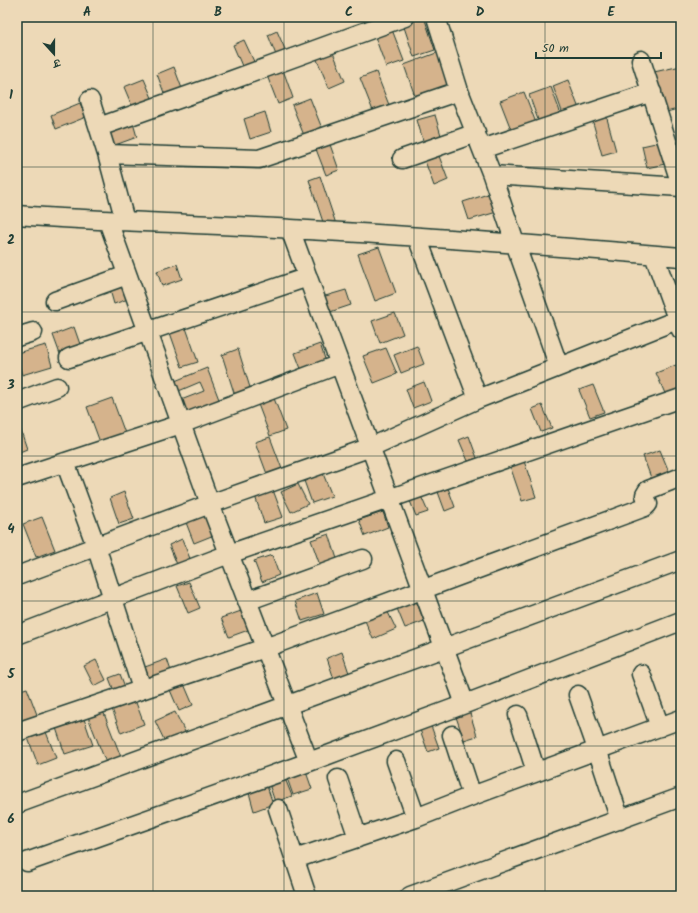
<svg xmlns="http://www.w3.org/2000/svg" width="698" height="913" viewBox="0 0 698 913" font-family="Kalam,'Playpen Sans Deva',sans-serif">
<rect width="100%" height="100%" fill="#edd9b7"/>
<filter id="ink" filterUnits="userSpaceOnUse"><feTurbulence type="fractalNoise" baseFrequency=".025" numOctaves="2"/><feDisplacementMap in="SourceGraphic" scale="8" xChannelSelector="R" yChannelSelector="G"/><feConvolveMatrix kernelMatrix="1 2 1 2 8 2 1 2 1" color-interpolation-filters="sRGB"/></filter>
<g filter="url(#ink)">
<!-- building -->
<path fill="#d5b38c" stroke="#1f3d34" d="M415 17H424L435 50 414 57 402 21Z
M391 27 404 61 386 67 374 34Z
M277 31 288 56 278 60 268 35Z
M244 40 257 68 245 73 233 45Z
M331 48 345 81 329 88 315 55Z
M439 52 452 90 417 102 404 65Z
M681 66V108L663 113 654 72Z
M174 67 184 94 167 101 157 74Z
M282 67 293 98 278 104 266 73Z
M376 72 391 110 375 116 360 78Z
M144 79 155 105 135 113 124 87Z
M568 80 581 114 565 120 553 86Z
M551 87 563 120 541 128 529 95Z
M524 92 538 128 514 137 500 101Z
M310 98 323 131 305 138 292 105Z
M80 103 86 117 56 129 51 115Z
M265 112 271 132 250 139 244 119Z
M435 115 443 142 425 147 417 120Z
M606 115 616 151 602 155 592 119Z
M133 123 137 137 107 148 102 134Z
M328 139 339 170 326 175 314 144Z
M660 142 665 164 647 168 642 146Z
M439 156 448 180 434 186 425 161Z
M320 176 336 224 325 228 309 180Z
M491 193 497 212 469 220 463 202Z
M379 247 396 293 375 301 358 254Z
M177 264 182 279 162 286 157 271Z
M123 285 128 299 114 304 110 290Z
M346 290 351 305 327 313 322 297Z
M395 313 403 334 380 343 372 321Z
M185 325 198 362 182 367 169 330Z
M74 327 82 350 61 357 53 335Z
M320 344 327 365 303 374 295 353Z
M46 345 52 366 22 375 17 358V353Z
M417 346 424 364 401 373 394 355Z
M386 348 397 374 374 383 363 356Z
M238 349 252 394 236 399 222 355Z
M676 365 681 376V392L667 398 656 373Z
M207 368 220 402 181 417 176 402 204 391 200 382 174 393 170 383Z
M424 382 431 401 413 408 406 389Z
M593 385 604 412 590 417 579 390Z
M272 393 286 430 270 436 256 399Z
M112 398 126 436 101 445 87 407Z
M542 405 552 428 541 432 532 409Z
M17 419 27 449 17 453Z
M469 436 477 458 468 461 459 440Z
M270 437 285 477 270 482 255 442Z
M660 450 672 479 654 486 643 456Z
M523 458 536 497 522 501 509 463Z
M322 471 332 496 312 503 303 478Z
M298 484 308 504 291 512 281 492Z
M448 488 455 507 445 511 438 492Z
M273 490 283 517 264 523 255 496Z
M124 492 134 519 119 524 110 498Z
M421 496 428 512 416 516 410 501Z
M205 512 214 535 194 543 185 520Z
M383 512 388 527 365 536 359 520Z
M42 517 55 550 36 557 23 524Z
M329 534 339 565 322 571 311 540Z
M182 539 191 561 178 567 169 545Z
M272 555 279 575 262 582 254 561Z
M189 582 200 608 188 613 177 586Z
M317 593 324 614 302 621 295 601Z
M415 598 424 621 405 628 396 606Z
M385 606 396 629 373 639 363 616Z
M244 610 251 629 229 637 221 618Z
M342 652 350 676 335 682 327 658Z
M167 659 173 677 151 685 145 667Z
M96 660 106 680 94 686 84 666Z
M120 674 127 692 116 696 109 678Z
M184 684 193 705 179 711 170 690Z
M27 688 39 720 17 728V691Z
M135 700 144 724 121 733 112 709Z
M469 710 477 736 464 740 455 714Z
M103 711 123 762 108 768 88 717Z
M175 712 188 738 168 748 155 721Z
M84 719 93 745 65 754 56 728Z
M430 723 439 748 428 752 419 727Z
M46 732 56 758 38 765 28 738Z
M305 769 312 789 293 795 286 775Z
M284 776 292 796 275 802 268 781Z
M266 783 273 804 254 811 248 789Z"/>
<g fill="none" stroke-linecap="round" stroke-linejoin="round">
<defs>
<path id="street" d="M436 17 459 91 492 175
M641 60 681 185
M90 100 107 154
M99 127 232 80 405 17
M482 149 652 92
M402 159 476 133
M17 215C108 222 200 223 291 229 421 236 551 246 681 257
M108 221 210 504 309 762
M125 221 107 154 259 159 459 91
M290 229 465 704
M654 255 681 330
M55 301 127 275
M677 320 559 367 515 243 492 175 681 187
M17 337 33 332
M69 358 308 277
M478 399 559 367
M17 402 57 387
M65 462 96 546 142 689
M17 478 181 424 340 364
M17 576 210 504 371 447 478 399 417 237
M247 601 363 559
M17 635 229 554 681 398
M641 674 660 727
M578 695 597 749 620 820
M518 715 536 772
M17 732 265 648 645 507 648 504 645 495 648 490 681 477
M452 735 472 796
M396 761 416 818
M338 779 358 838
M17 804 444 648 681 560
M278 809 307 896
M295 859 416 818 472 796 681 719
M27 862 309 762 465 704 681 621
M410 896 681 797"/>
</defs>
<!-- street casing -->
<use href="#street" stroke="#1f3d34" stroke-width="21"/>
<!-- street -->
<use href="#street" stroke="#edd9b7" stroke-width="18"/>
</g>
</g>
<!-- grid -->
<path fill="none" stroke="#1f3d34" stroke-width="1" stroke-opacity="0.55" d="M153 17V896M284 17V896M414 17V896M545 17V896M17 167H681M17 312H681M17 456H681M17 601H681M17 746H681"/>
<!-- margin -->
<rect width="698" height="913" fill="none" stroke="#edd9b7" stroke-width="44"/>
<!-- north arrow -->
<g transform="translate(54 54) rotate(159)" stroke="#edd9b7" stroke-width="3" paint-order="stroke">
<path d="M0-3L7 15L0 10L-7 15Z" fill="#1f3d34"/>
<text y="-6" font-size="11" font-weight="bold" text-anchor="middle" fill="#1f3d34">उ</text>
</g>
<!-- scale -->
<path d="M536 52v6h125v-6" fill="none" stroke="#1f3d34" stroke-width="2"/>
<text x="542" y="52" font-size="12" fill="#1f3d34" stroke="#edd9b7" stroke-width="3" paint-order="stroke">50 m</text>
<rect x="22" y="22" width="654" height="869" fill="none" stroke="#1f3d34" stroke-width="1.5"/>
<g font-size="13" text-anchor="middle" font-weight="bold" fill="#1f3d34">
<text x="87" y="16">A</text>
<text x="218" y="16">B</text>
<text x="349" y="16">C</text>
<text x="480" y="16">D</text>
<text x="611" y="16">E</text>
<text x="11" y="99">1</text>
<text x="11" y="244">2</text>
<text x="11" y="389">3</text>
<text x="11" y="533">4</text>
<text x="11" y="678">5</text>
<text x="11" y="823">6</text>
</g>
</svg>
